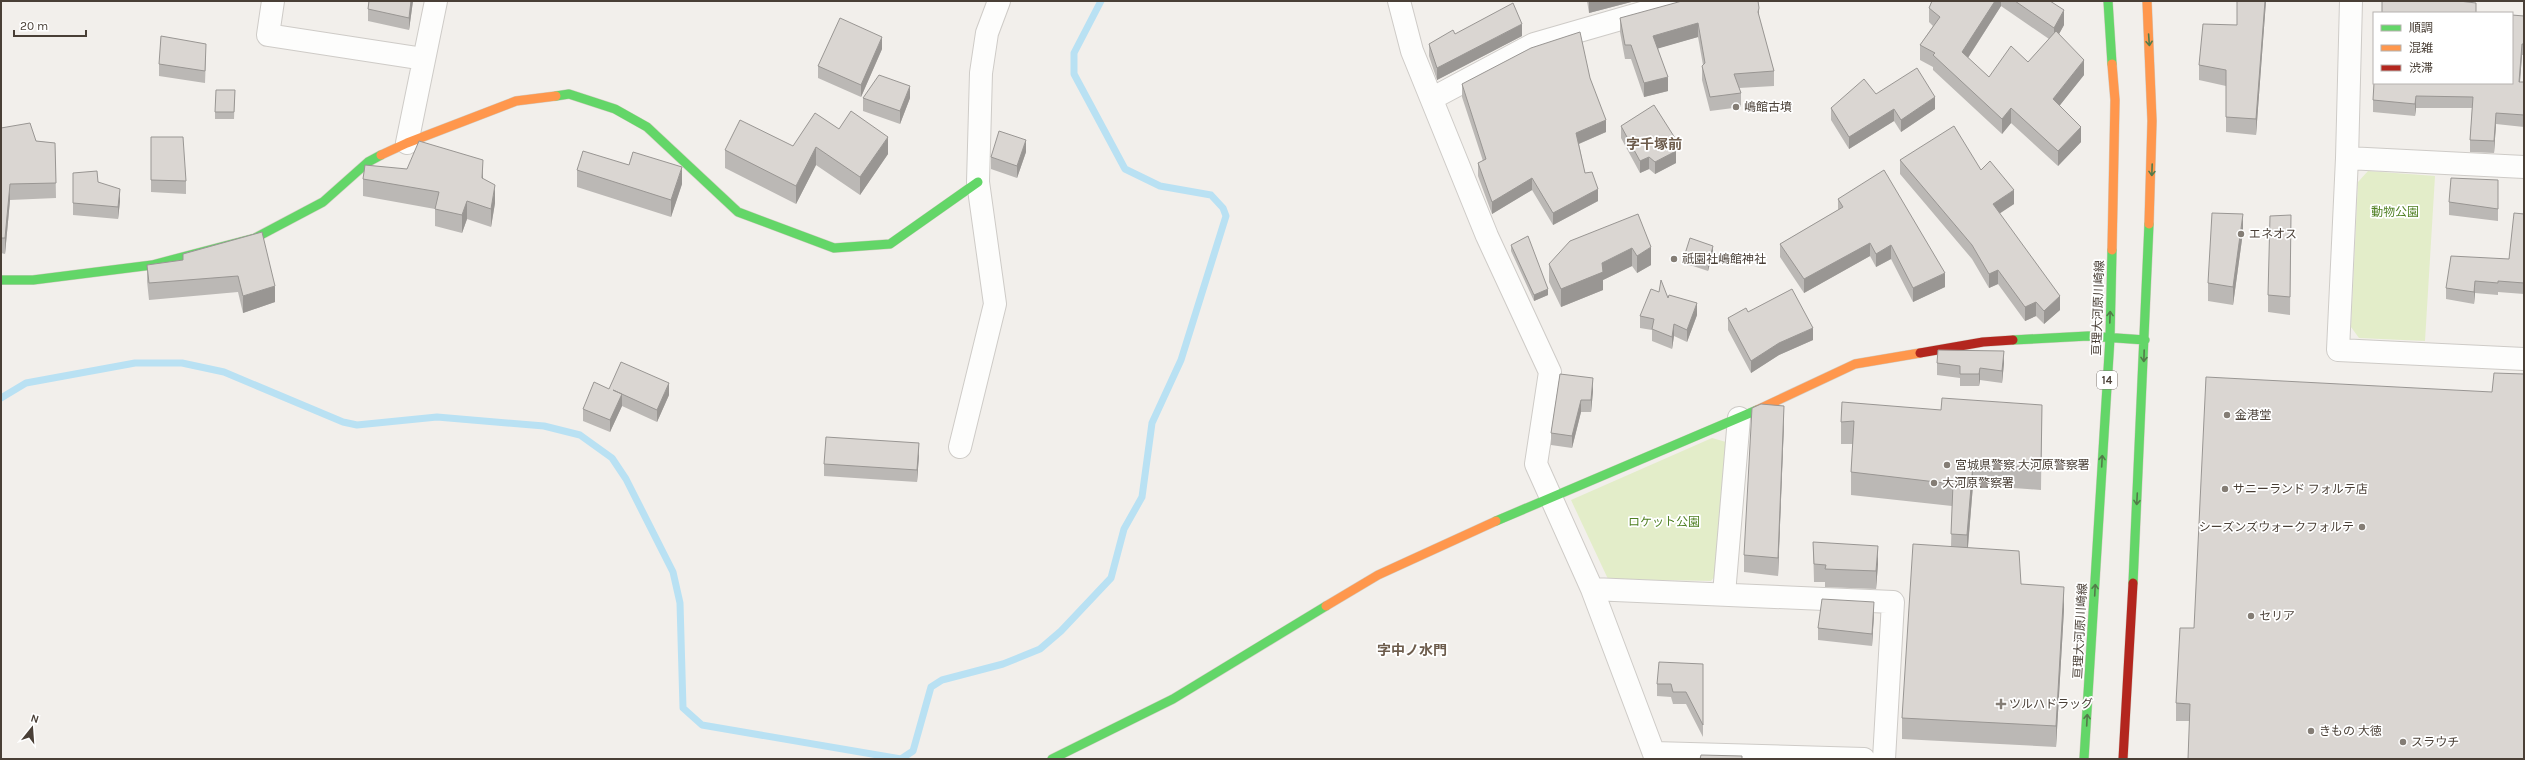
<svg xmlns="http://www.w3.org/2000/svg" width="2525" height="760" viewBox="0 0 2525 760" font-family="Karla,'Noto Sans JP',sans-serif">
<rect width="100%" height="100%" fill="#f2efeb"/>
<!-- green -->
<path fill="#e3edc9" d="M2368 171 2435 176 2425 341 2359 338 2351 327 2358 182Z
M1712 438 1726 442 1721 569 1711 581 1608 579 1571 500Z"/>
<g fill="none" stroke-linecap="round" stroke-linejoin="round">
<!-- stream -->
<path stroke="#b9e1f3" stroke-width="7" d="M1 398 26 383 135 363H182L224 372 343 422 357 425 437 417 544 426 580 435 612 458 626 479 673 572 680 603 683 708 702 725 901 759 913 751 931 687 942 680 1003 664 1040 649 1061 631 1111 578 1124 529 1142 497 1152 423 1181 360 1226 216 1223 208 1211 195 1160 186 1125 169 1074 74V53L1101 1"/>
<defs>
<path id="street" d="M273 1 268 35 424 59
M1399 1 1412 51 1487 236 1550 372 1536 464 1592 589 1656 759
M2351 1 2347 158 2338 350 2524 359
M1433 98 1534 44 1673 4 1690 1
M407 143 436 1
M2347 158 2524 167
M960 447 995 304 978 182 981 73 987 33 999 1
M1592 589 1893 602 1884 759
M1724 594 1739 418
M1654 753 1864 759"/>
<path id="fast" d="M2108 1 2112 64
M556 96 569 94 615 109 647 127 738 212 834 248 890 244 978 182
M1 280H33L152 265 255 238 323 202 368 162 381 155
M2013 340 2088 336 2145 340
M1496 521 1757 410
M2133 583 2149 224
M1052 759 1173 699 1326 606
M2084 759 2110 338 2112 250"/>
<path id="slow" d="M2147 1 2152 121 2149 224
M381 155 407 143 516 101 556 96
M2112 250 2115 100 2112 64
M1757 410 1855 364 1920 353
M1326 606 1378 575 1496 521"/>
<path id="jam" d="M1920 353 1983 342 2013 340
M2123 759 2133 583"/>
</defs>
<!-- street casing -->
<use href="#street" stroke="#cecbc7" stroke-width="24"/>
<!-- fast casing -->
<use href="#fast" stroke="#d3cdc3" stroke-width="10"/>
<!-- slow casing -->
<use href="#slow" stroke="#d3cdc3" stroke-width="10"/>
<!-- jam casing -->
<use href="#jam" stroke="#d3cdc3" stroke-width="10"/>
<!-- street -->
<use href="#street" stroke="#fdfdfc" stroke-width="22"/>
<!-- fast -->
<use href="#fast" stroke="#63d668" stroke-width="9"/>
<!-- slow -->
<use href="#slow" stroke="#ff974d" stroke-width="9"/>
<!-- jam -->
<use href="#jam" stroke="#b3261e" stroke-width="9"/>
</g>
<!-- wall -->
<path fill="#bbb8b5" fill-rule="evenodd" d="M369 1H413L409 30 368 21V9Z
M1587 1H1635L1589 13Z
M1932 1H2050L2064 25 2059 34 2084 75 2059 106 2081 142 2058 166 2011 123 2002 134 1933 70V67L1920 60V45L1933 26 1929 22V8ZM2001 6 2049 39 2028 62 1989 77 1968 58Z
M2266 1 2256 135 2226 132V86L2199 80V65L2237 25Z
M2524 16V55H2522L2520 82H2524V127L2496 124 2494 153 2470 152V140L2472 108H2416L2415 116 2373 112V100Z
M1620 18H1759L1774 71V86L1739 88 1741 93V107L1710 111 1702 80V66L1703 65 1698 37 1658 48 1668 91 1644 97 1631 59H1625L1620 32Z
M1522 36 1437 80 1429 56V44Z
M882 49 861 97 818 78V66Z
M206 56 205 83 159 76V64Z
M1590 78 1606 132 1579 144 1585 173 1598 201 1553 225 1532 190 1492 214 1478 176V163L1483 161 1462 97V84Z
M235 90 234 119H215V112Z
M1876 94 1935 109 1901 132 1894 121 1849 149 1831 120V108Z
M863 98H910L900 124 863 111Z
M1621 126 1676 163 1655 174 1649 169 1640 173 1621 138Z
M1 128 36 141 55 143 56 198 10 200 5 254 1 253Z
M839 129 888 154 860 195 816 165 796 204 725 168V150L793 146Z
M151 137 186 181V194L151 192Z
M1026 152 1017 178 991 169V157Z
M1900 160 1981 170 2014 204 1999 213 2060 310 2044 324 2036 316 2025 321 1998 284 1989 288 1972 259 1900 174Z
M577 170 682 184 671 217 577 187Z
M73 173 98 182 120 201 118 219 73 215Z
M363 179H483L495 203 491 227 467 219 462 233 435 226V209L363 196Z
M2498 180V221L2449 215V202Z
M1838 199 1945 287 1913 302 1891 259 1876 267 1870 256 1804 293 1780 257V244L1838 210Z
M1638 214 1651 265 1637 273 1632 266 1603 280V290L1561 307 1549 282V264Z
M2524 214V294L2498 292V295L2475 293 2474 304 2446 299V288L2509 259Z
M2291 215 2290 315 2268 312V295Z
M262 232 275 302 243 313 238 292 149 300 147 281V265L183 260V254Z
M2243 232 2233 305 2208 301V283Z
M1511 245 1548 295 1534 301 1511 251Z
M1713 252 1708 271 1684 263V257Z
M1668 298 1697 315 1687 342 1674 336 1672 349 1652 341V330L1640 328V316Z
M1748 312 1813 340 1779 355 1751 373 1728 330V318Z
M1937 363H2004L2002 383 1980 380 1979 386H1960V378L1937 375Z
M1560 374 1593 391 1591 412H1581L1572 448 1551 445V433Z
M609 389 669 395 657 422 622 406 610 432 583 421V409Z
M2492 392 2190 721H2176V703L2194 628Z
M2042 405 2041 490 1973 485 1968 548 2021 584 2064 609 2056 747 1902 739V718L1951 547 1952 506 1851 495V472L1853 444H1841V422L1941 410Z
M1784 423 1778 576 1744 572V555Z
M919 455 917 482 824 476V464Z
M1813 542 1878 564 1876 589 1825 587V582H1814Z
M1874 614 1872 646 1818 640V628Z
M1703 664V737L1686 704H1673L1671 697 1657 696V684Z"/>
<!-- shaded-wall -->
<path fill="#999693" d="M411 1H413L409 30V18Z
M1589 1H1635L1589 13Z
M1995 1H2001V6L1962 67V52Z
M2265 1H2266L2256 135V119Z
M1759 8V22L1758 12Z
M2064 10V25L2054 43V28Z
M1698 23V37L1653 50V36Z
M1522 24V36L1437 80V68Z
M882 37V49L861 97V85Z
M2522 44V55L2519 94V82Z
M2084 60V75L2053 114V99Z
M1668 77V91L1644 97V83Z
M910 86V98L900 124V111Z
M2416 96V108L2415 116V104Z
M1935 97V109L1901 132V120Z
M2011 108V123L2002 134V119Z
M1894 109V121L1849 149V137Z
M2496 113V124L2494 153V141Z
M1606 120V132L1576 145V133Z
M2081 127V142L2058 166V151Z
M888 137V154L860 195V177Z
M1026 140V152L1017 178V166Z
M816 147V165L796 204V186Z
M1676 151V163L1655 174V162Z
M1649 157V169L1640 173V161Z
M483 160V178L482 196V178Z
M682 167V184L671 217V200Z
M1532 178V190L1492 214V202Z
M10 184V200L5 254V238Z
M495 185V203L491 227V209Z
M120 189V201L118 219V207Z
M1598 189V201L1553 225V213Z
M2014 190V204L1993 218V204Z
M467 201V219L462 233V215Z
M2243 214V232L2233 305V287Z
M1870 243V256L1804 293V279Z
M1891 245V259L1876 267V254Z
M1713 246V252L1708 271V265Z
M1651 247V265L1637 273V256Z
M1632 248V266L1603 280V290L1561 307V289L1602 263Z
M1998 270V284L1989 288V274Z
M1945 273V287L1913 302V288Z
M2475 281V293L2474 304V292Z
M275 286V302L243 313V296Z
M1548 289V295L1534 301V295Z
M2060 296V310L2044 324V311Z
M2036 302V316L2025 321V307Z
M1697 303V315L1687 342V330Z
M1674 324V336L1672 349V337Z
M1813 328V340L1779 355 1751 373V361L1779 343Z
M2004 351V363L2002 383V371Z
M1980 368V380L1979 386V374Z
M1593 378V391L1591 412V400Z
M669 383V395L657 422V410Z
M622 394V406L610 432V420Z
M1581 400V412L1572 448V436Z
M1784 406V423L1778 576V558Z
M919 443V455L917 482V470Z
M1973 463V485L1967 557V535Z
M1878 546V564L1876 589V571Z
M2064 587V609L2056 747V726Z
M1874 602V614L1872 646V634Z"/>
<!-- building -->
<path fill="#dad6d2" stroke="#999693" d="M369 1H411L409 18 368 9Z
M1682 1H1758L1759 8 1758 12 1774 71 1734 74 1741 93 1710 97 1702 66 1705 63 1698 23 1653 36 1668 77 1644 83 1631 45H1625L1620 18Z
M1932 1H1995L1962 52 1989 77 2011 46 2028 62 2056 31 2084 60 2053 99 2081 127 2058 151 2011 108 2002 119 1933 55 1935 53 1920 45 1940 17 1929 8Z
M2015 1H2050L2064 10 2054 28Z
M2237 1H2265L2256 119 2226 117V70L2199 65 2203 24 2237 25Z
M2382 1H2459L2476 3V13H2382Z
M1513 3 1522 24 1437 68 1429 44 1453 30 1455 34Z
M2512 15 2524 16V44H2522L2519 82H2524V115L2496 113 2494 141 2470 140 2473 97 2416 96 2415 104 2373 100 2374 83H2512Z
M840 18 882 37 861 85 818 66Z
M1580 32 1590 78 1606 120 1576 133 1585 173 1592 172 1598 189 1553 213 1532 178 1492 202 1478 163 1486 159 1462 84 1531 48Z
M161 36 206 44 205 71 159 64Z
M1917 68 1935 97 1901 120 1894 109 1849 137 1831 108 1864 79 1876 94Z
M879 75 910 86 900 111 863 98Z
M216 90H235L234 112H215Z
M1654 105 1675 138 1676 151 1655 162 1649 157 1640 161 1621 126Z
M851 111 888 137 860 177 816 147 796 186 725 150 740 120 793 146 815 113 839 129Z
M30 123 36 141 55 143 56 183 10 184 5 238H1V128Z
M1954 126 1981 170 1990 161 2014 190 1993 204 2060 296 2044 311 2036 302 2025 307 1998 270 1989 274 1972 245 1900 160Z
M999 131 1026 140 1017 166 991 157Z
M151 137H183L186 181 151 180Z
M419 141 483 160 482 178 495 185 491 209 467 201 462 215 435 209 439 192 363 179 365 165 407 169Z
M583 151 629 165 633 152 682 167 671 200 577 170Z
M1884 170 1945 273 1913 288 1891 245 1876 254 1870 243 1804 279 1780 244 1843 207 1838 199Z
M97 171 98 182 120 189 118 207 73 203V173Z
M2451 178 2498 180V209L2449 202Z
M2212 213 2243 214 2233 287 2208 283Z
M2514 213 2524 214V283L2498 281V283L2475 281 2474 292 2446 288 2451 256 2509 259Z
M1638 214 1651 247 1637 256 1632 248 1602 263 1603 272 1561 289 1549 264 1570 241Z
M2291 215 2290 297 2268 295 2270 216Z
M262 232 275 286 243 296 238 276 149 283 147 265 183 260V254Z
M1528 236 1548 289 1534 295 1511 245Z
M1690 238 1713 246 1708 265 1684 257Z
M1661 280 1668 298 1669 295 1697 303 1687 330 1674 324 1672 337 1652 329 1654 319 1640 316 1651 289 1659 292Z
M1792 289 1813 328 1779 343 1751 361 1728 318 1746 308 1748 312Z
M1938 350 2004 351 2002 371 1980 368 1979 374H1960V366L1937 363Z
M621 362 669 383 657 410 613 390 622 394 610 420 583 409 594 382 609 389Z
M2494 373 2524 374V759H2188L2190 704 2176 703 2180 628H2194L2206 377 2492 392Z
M1560 374 1593 378 1591 400H1581L1572 436 1551 433Z
M1942 398 2042 405 2041 468 1973 463 1967 535 1951 534 1953 484 1851 472 1854 421 1841 422 1842 402 1941 410Z
M1761 404 1784 406 1778 558 1744 555 1752 408Z
M826 437 919 443 917 470 824 464Z
M1813 542 1878 546 1876 571 1825 569 1826 565 1814 564Z
M1913 544 2019 551 2021 584 2064 587 2056 726 1902 718Z
M1822 599 1874 602 1872 634 1818 628Z
M1659 662 1703 664V725L1686 692H1673L1671 684H1657Z
M1701 755 1742 756V759H1700Z"/>
<!-- one-way arrows -->
<defs><path id="oneway-shaft" d="M-6 0H5M1.5-3L5.5 0L1.5 3" fill="none" stroke-width="1.6" stroke-linecap="round" stroke-linejoin="round"/></defs>
<g stroke="#537b4a">
<use href="#oneway-shaft" transform="translate(2149 40) rotate(86)"/>
<use href="#oneway-shaft" transform="translate(2152 170) rotate(92)"/>
<use href="#oneway-shaft" transform="translate(2110 317) rotate(-88)"/>
<use href="#oneway-shaft" transform="translate(2144 356) rotate(92)"/>
<use href="#oneway-shaft" transform="translate(2102 461) rotate(-87)"/>
<use href="#oneway-shaft" transform="translate(2137 499) rotate(93)"/>
<use href="#oneway-shaft" transform="translate(2095 590) rotate(-87)"/>
<use href="#oneway-shaft" transform="translate(2087 720) rotate(-87)"/>
</g>
<!-- markers -->
<g fill="#847d75" stroke="#fff" stroke-width="1.5">
<circle cx="1736" cy="107" r="4"/>
<circle cx="2241" cy="234" r="4"/>
<circle cx="1674" cy="259" r="4"/>
<circle cx="2227" cy="415" r="4"/>
<circle cx="1947" cy="465" r="4"/>
<circle cx="1934" cy="483" r="4"/>
<circle cx="2225" cy="489" r="4"/>
<circle cx="2362" cy="527" r="4"/>
<circle cx="2251" cy="616" r="4"/>
<path d="M1999 698h4v4h4v4h-4v4h-4v-4h-4v-4h4z"/>
<circle cx="2311" cy="731" r="4"/>
<circle cx="2403" cy="742" r="4"/>
</g>
<g text-anchor="middle" dominant-baseline="central" stroke-width="3.5" stroke-linejoin="round" paint-order="stroke">
<!-- shield labels -->
<rect fill="#fff" stroke="#807972" stroke-width="1" x="2097" y="371" width="20" height="18" rx="3"/>
<g font-size="11" font-weight="bold" fill="#493f36">
<text x="2107" y="380">14</text>
</g>
<!-- poi labels -->
<g font-size="12" fill="#493f36" stroke="#fff" text-anchor="start">
<text x="1744" y="107">嶋館古墳</text>
<text x="2249" y="234">エネオス</text>
<text x="1682" y="259">祇園社嶋館神社</text>
<text x="2235" y="415">金港堂</text>
<text x="1955" y="465">宮城県警察 大河原警察署</text>
<text x="1942" y="483">大河原警察署</text>
<text x="2233" y="489">サニーランド フォルテ店</text>
<text x="2354" y="527" text-anchor="end">シーズンズウォークフォルテ</text>
<text x="2259" y="616">セリア</text>
<text x="2009" y="704">ツルハドラッグ</text>
<text x="2319" y="731">きもの 大徳</text>
<text x="2411" y="742">スラウチ</text>
</g>
<!-- park labels -->
<g font-size="12" fill="#508024" stroke="#fff">
<text x="2395" y="212">動物公園</text>
<text x="1664" y="522">ロケット公園</text>
</g>
<!-- street labels -->
<g font-size="12" fill="#493f36" stroke="#fff">
<text transform="translate(2098 308) rotate(-88)">亘理大河原川崎線</text>
<text transform="translate(2080 631) rotate(-87)">亘理大河原川崎線</text>
</g>
<!-- quarter labels -->
<g font-size="14" font-weight="bold" fill="#6d5c4c" stroke="#fff">
<text x="1654" y="144">字千塚前</text>
<text x="1412" y="650">字中ノ水門</text>
</g>
</g>
<!-- border -->
<rect width="2525" height="760" fill="none" stroke="#493f36" stroke-width="4"/>
<!-- legend -->
<rect x="2373" y="12" width="140" height="72" fill="#ffffff" stroke="#b6b2af"/>
<rect x="2381" y="25" width="20" height="6" fill="#63d668" stroke="#b6b2af"/>
<text x="2409" y="32" font-size="12" fill="#493f36">順調</text>
<rect x="2381" y="45" width="20" height="6" fill="#ff974d" stroke="#b6b2af"/>
<text x="2409" y="52" font-size="12" fill="#493f36">混雑</text>
<rect x="2381" y="65" width="20" height="6" fill="#b3261e" stroke="#b6b2af"/>
<text x="2409" y="72" font-size="12" fill="#493f36">渋滞</text>
<!-- north arrow -->
<g transform="translate(32 728) rotate(17)" stroke="#ffffff" stroke-width="3" paint-order="stroke">
<path d="M0-3L7 15L0 10L-7 15Z" fill="#493f36"/>
<text y="-6" font-size="11" font-weight="bold" text-anchor="middle" fill="#493f36">N</text>
</g>
<!-- scale -->
<path d="M14 30v6h72v-6" fill="none" stroke="#493f36" stroke-width="2"/>
<text x="20" y="30" font-size="12" fill="#493f36" stroke="#ffffff" stroke-width="3" paint-order="stroke">20 m</text>
</svg>
